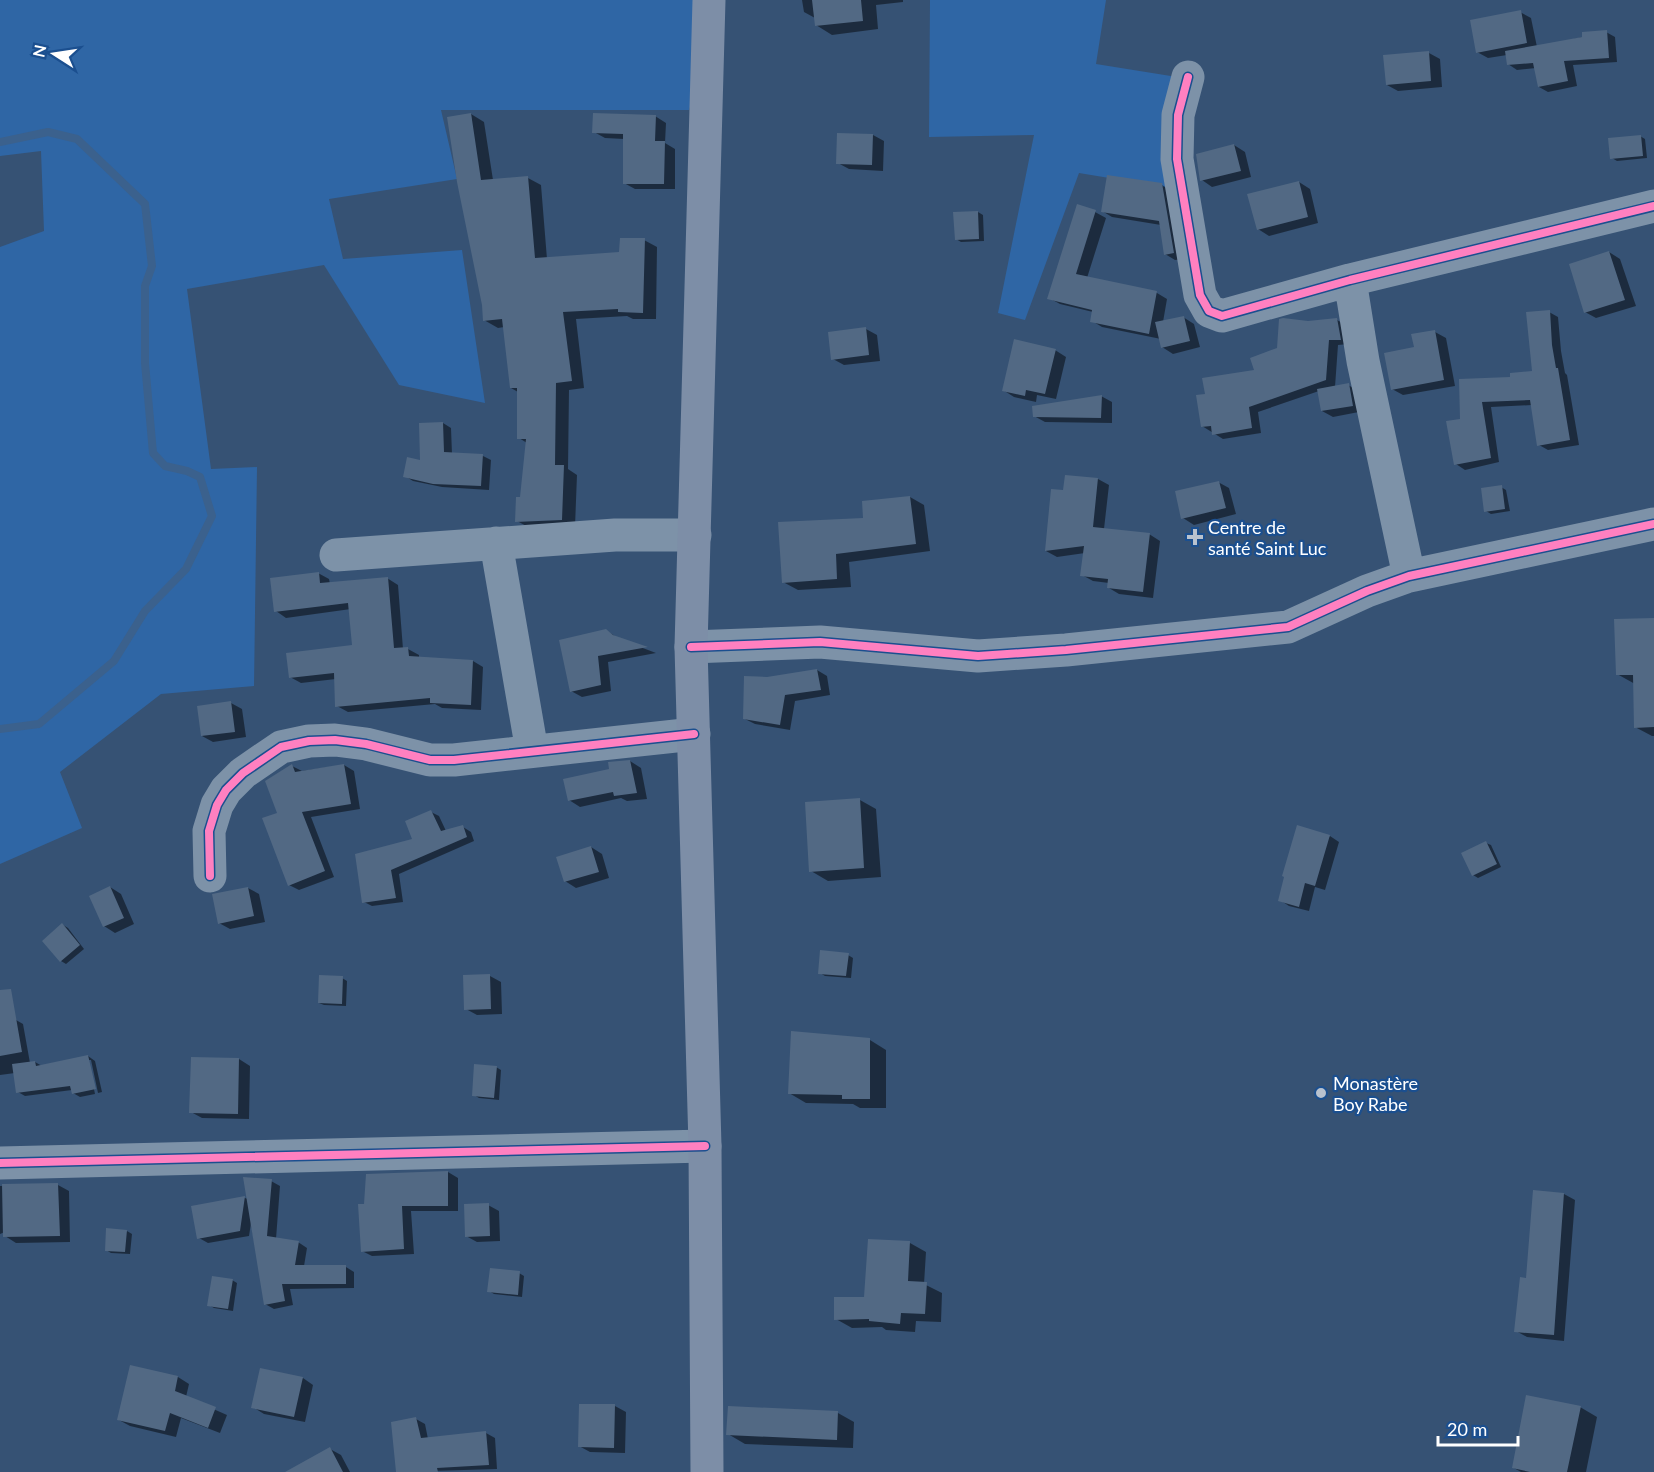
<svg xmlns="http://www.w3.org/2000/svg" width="1654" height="1472" viewBox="0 0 1654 1472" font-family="Lato,sans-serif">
<rect width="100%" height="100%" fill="#365274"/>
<!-- green -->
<path fill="#2f66a5" d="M0 0H721L689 110H441L457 179 329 199 343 259 462 250 485 403 399 385 324 265 187 289 211 469 257 467 254 686 161 694 60 772 82 828 0 864V247L44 231 41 151 0 156Z
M930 0H1106L1096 64 1177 77 1176 189 1079 173 1025 320 998 313 1034 135 929 137Z"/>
<!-- shadow -->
<path fill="#0007" d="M802 0H903V2L876 5 878 29 832 35 816 25 815 18 804 12Z
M1520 12 1531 18 1537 47 1606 32 1615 37 1617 62 1573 65 1577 86 1548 92 1539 87 1536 68 1517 70 1508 64 1507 55 1488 58 1477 52Z
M1429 53 1440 59 1442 87 1398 91 1387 85Z
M471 114 484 122 493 180 528 178 541 185 547 259 621 253 644 240 657 247 656 319H633L627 316 576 319 584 388 569 390 568 469 577 475 575 527 530 528 517 521 522 499 527 443 519 438 518 392 511 388 504 327 498 328 484 320Z
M655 116 666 123 665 143 675 149V189H635L624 183V139L605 138 594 132Z
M873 135 884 141 883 171 849 169 838 163Z
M1640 136 1645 139 1647 158 1617 161 1612 158Z
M1234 145 1245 152 1251 177 1212 187 1202 180Z
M1299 182 1310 189 1318 223 1269 236 1258 229Z
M1162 185 1172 191 1184 259 1175 260 1165 254 1161 225 1112 217 1102 211Z
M978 212 983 215 984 241 961 242 956 239Z
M1095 212 1106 218 1087 278 1157 293 1167 299 1163 322 1183 317 1194 324 1200 347 1173 354 1162 347 1161 339 1102 327 1092 321 1093 312 1060 304 1049 298Z
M1609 252 1620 259 1636 306 1596 318 1585 312Z
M1549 312 1558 317 1561 351 1565 373 1567 375 1579 445 1548 450 1539 445 1532 405 1491 407 1499 462 1465 470 1456 464 1462 420 1460 380 1512 378 1533 372Z
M1337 320 1346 325 1349 344 1338 345 1335 387 1348 385 1359 391 1364 411 1333 417 1322 411 1319 391 1258 412 1261 433 1223 439 1202 426 1207 395 1256 371 1308 322Z
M866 329 877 335 880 361 844 365 833 359Z
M1435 332 1446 338 1455 386 1403 395 1392 389 1416 348Z
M1055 350 1066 357 1056 399 1037 395 1036 402 1014 397 1003 390Z
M1101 396 1112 402V423L1045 422 1034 416Z
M443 423 451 428 452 454 483 456 491 460 489 490 442 487 413 481 405 476 422 462Z
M1066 476 1098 479 1109 485 1104 529 1149 534 1160 541 1153 598 1119 594 1109 588V583L1093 581 1082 575 1085 553 1057 557 1046 551 1065 492Z
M1218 482 1229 488 1236 514 1194 525 1183 518Z
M1501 487 1506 490 1510 511 1491 514 1486 511Z
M910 497 924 505 930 551 849 562 851 587 798 590 783 582 865 519Z
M318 573 329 579 330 584 387 578 398 585 403 649H408L419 655V658L473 661 483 667 481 710 442 708 435 704 348 712 337 706 336 679 301 683 290 677 354 647 351 609 286 618 276 611Z
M1654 620V736H1652L1635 727V684L1617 674Z
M606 630 619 639 656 653 608 662 611 691 582 697 571 691Z
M817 670 827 676 830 695 795 701 790 730 755 724 745 719 767 678Z
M231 703 242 709 246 737 213 742 202 736Z
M630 761 641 768 647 799 627 801 621 798 580 807 569 800Z
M344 765 354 771 360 809 311 817 334 877 299 890 289 885 292 766 302 771Z
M860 800 876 809 881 877 828 881 811 871Z
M431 812 439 816 446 831 463 827 471 832 474 841 399 874 403 902 372 906 364 902 414 840Z
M1330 836 1339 842 1325 890 1315 887 1309 911 1289 906 1280 900 1286 877Z
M1486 843 1491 845 1501 867 1478 878 1473 875Z
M591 847 602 854 609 878 576 888 565 881Z
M110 887 121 894 134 924 115 933 104 926Z
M248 888 259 894 265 922 230 929 219 923Z
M63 925 68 928 84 949 66 964 61 961Z
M848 955 853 958 851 978 825 976 820 973Z
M490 976 501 982 502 1014 477 1015 466 1009Z
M342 978 347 981 346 1006 324 1005 319 1003Z
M16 1020 23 1024 30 1063 35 1062 42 1066 88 1056 95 1061 102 1092 98 1093 91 1060H88L95 1094 80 1097 73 1093 72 1090 25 1096 18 1092 15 1073 0 1075V1023Z
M870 1040 886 1050V1108H860L853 1104 806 1103 789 1093Z
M239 1059 250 1066 249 1119 202 1118 191 1112Z
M496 1067 501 1070 499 1100 479 1098 474 1095Z
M448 1172 458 1178V1211H411L414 1254 372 1256 362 1251 360 1206Z
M271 1181 280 1186 276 1239 298 1242 307 1248 304 1266 346 1267 354 1272V1288L290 1289 293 1305 274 1309 265 1304 251 1223 249 1236 208 1243 199 1238 193 1207 245 1198 248 1199Z
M58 1185 69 1191 70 1242 16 1243 5 1236V1232L0 1234V1186Z
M1535 1192 1564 1194 1575 1200 1564 1341 1527 1337 1516 1331 1527 1279Z
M488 1205 499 1211 500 1241 477 1242 466 1236Z
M127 1231 132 1234 130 1254 111 1253 106 1250Z
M910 1243 926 1252 924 1284 942 1293 941 1322 916 1321 915 1332 886 1330 882 1327 852 1328 836 1319 866 1298Z
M519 1273 524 1276 522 1297 494 1294 489 1291Z
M232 1280 237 1283 233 1311 214 1308 209 1305Z
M132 1367 178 1377 189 1384 186 1397 227 1415 220 1433 181 1418 176 1437 130 1426 119 1420Z
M303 1378 313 1385 305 1422 264 1414 253 1407Z
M615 1406 626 1412 625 1453 590 1452 579 1446Z
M1580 1407 1597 1417 1586 1472H1521L1514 1468Z
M838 1413 854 1422 853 1448 745 1444 728 1434Z
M416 1419 425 1424 428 1439 486 1433 495 1438 497 1469 398 1472Z
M330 1449 341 1455 350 1472H312Z"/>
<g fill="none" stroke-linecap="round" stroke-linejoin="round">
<!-- stream -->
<path stroke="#3b618d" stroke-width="8" d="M0 142 48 132 77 139 145 204 152 266 145 286V363L153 453 165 466 187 471 200 477 212 516 186 569 145 611 114 661 39 724 0 729"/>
</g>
<!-- building -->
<path fill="#526984" d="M812 0H861L863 21 815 26Z
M1521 10 1527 43 1476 53 1470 20Z
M1607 30 1609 58 1564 61 1568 81 1538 87 1533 63 1507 65 1505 51 1582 37V32Z
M1429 51 1431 81 1386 85 1383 55Z
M471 113 481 180 528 176 535 258 619 252 620 238H645L643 313 618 312V309L563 312 572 381 556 383 555 465H564L562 520 515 522 516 497H520L526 439H517V388H510L502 319 483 321 482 305 457 182 447 117Z
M593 113 656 115 655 141H665L664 184H623V134L592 133Z
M837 133 873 134 872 165 836 164Z
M1641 135 1643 156 1610 159 1608 138Z
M1234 144 1241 171 1200 181 1196 154Z
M1107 175 1162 183 1174 253 1164 255 1159 221 1101 212Z
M1299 181 1308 217 1257 230 1247 194Z
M1077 204 1096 210 1076 274 1157 291 1149 334 1090 322 1092 310 1047 299Z
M978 211 979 239 955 240 953 212Z
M1609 251 1625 300 1584 313 1569 264Z
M1550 310 1552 345 1556 368H1558L1570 440 1537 446 1530 400 1482 402 1491 458 1454 465 1446 421 1460 419 1459 379 1510 377V373L1532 371 1526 312Z
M1184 316 1190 341 1161 348 1155 322Z
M1283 318 1308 321 1337 318 1341 340H1329L1326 380 1249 407 1252 428 1212 435 1211 426 1201 427 1196 395 1205 394 1202 378 1254 370 1250 358 1277 348 1279 319Z
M866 327 869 355 831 360 828 332Z
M1435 330 1444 380 1391 390 1384 353 1414 347 1411 334Z
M1014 339 1056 349 1045 394 1026 390 1025 396 1002 391Z
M1349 383 1353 406 1321 411 1317 389Z
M1102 395 1101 418 1033 417 1032 406Z
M443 422 444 452 483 454 481 486 433 484 403 477 407 457 420 460 419 423Z
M1065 475 1098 478 1093 527 1150 533 1143 592 1107 588 1108 579 1080 576 1084 546 1045 551 1051 489 1063 490Z
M1219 481 1226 508 1181 519 1175 491Z
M1502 485 1505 509 1484 512 1481 488Z
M910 496 916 544 836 554 837 579 782 583 778 522 863 518 862 501Z
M319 572 320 583 388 577 394 648 408 647 409 656 473 660 471 705 430 703V698L335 707 334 673 289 678 286 653 352 645 348 603 274 612 270 578Z
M1654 618V727L1634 728 1633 675H1616L1614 619Z
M606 629 613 635 648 647 598 656 601 685 570 692 559 640Z
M817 669 821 690 785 695 780 725 743 719 744 676 767 677Z
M231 701 235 732 201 736 197 706Z
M630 760 637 793 614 796 613 792 568 801 563 779 609 769 608 762Z
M292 764 295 772 344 764 351 804 302 812 325 871 288 886 262 818 277 813 265 781Z
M860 798 864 868 809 872 805 802Z
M431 810 441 831 463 825 467 837 391 870 396 898 362 903 355 854 412 839 405 821Z
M1297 825 1330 835 1315 886 1305 883 1299 907 1278 901 1284 877 1282 876Z
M1486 841 1497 864 1472 876 1461 853Z
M591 846 599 872 564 882 556 857Z
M110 886 124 918 103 927 89 896Z
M248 887 254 916 218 924 212 894Z
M62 923 80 945 60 962 42 941Z
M820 950 849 953 846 976 818 974Z
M490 974 491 1009 464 1010 463 975Z
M319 975 343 976 342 1004 318 1003Z
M11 989 22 1052 0 1056V990Z
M791 1031 870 1038V1099H842V1095L788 1094Z
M88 1055 96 1089 72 1094 70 1086 16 1093 12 1064 35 1061 36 1066Z
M191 1057 239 1058 238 1114 189 1113Z
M474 1064 497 1066 494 1098 472 1096Z
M448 1171V1206H402L404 1249 361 1252 358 1204H364L366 1174Z
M243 1177 272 1179 267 1236 299 1241 295 1265H346V1284H282L285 1301 264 1305Z
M58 1183 60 1236 3 1237 2 1184Z
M1533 1190 1564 1193 1554 1335 1514 1332 1520 1277 1526 1278Z
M245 1196 240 1231 197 1239 191 1206Z
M489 1203 490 1236 465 1237 464 1204Z
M106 1228 127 1230 125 1252 105 1251Z
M868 1239 910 1241 908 1281 927 1282 925 1314 901 1313 900 1324 869 1321V1319L834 1320V1297H864Z
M490 1268 520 1271 518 1295 487 1292Z
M212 1276 233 1279 228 1309 207 1306Z
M130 1365 178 1376 175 1391 216 1407 208 1428 170 1413 165 1431 117 1420Z
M260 1368 303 1377 294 1417 251 1408Z
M1526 1395 1581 1406 1567 1472H1530L1512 1468Z
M579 1404H615L614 1448 578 1447Z
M728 1406 838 1411 837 1440 726 1435Z
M416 1417 421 1438 486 1431 489 1465 437 1468 438 1472H396L391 1422Z
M330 1447 343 1472H285Z"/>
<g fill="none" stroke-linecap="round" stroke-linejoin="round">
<!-- minor -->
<path stroke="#7d92a8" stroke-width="33" d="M1188 77 1178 115 1177 159 1200 295 1209 311 1222 316 1350 280 1654 206
M1350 280 1363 361 1409 576
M496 543 532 751
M336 555 615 535H695
M691 647 820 642 978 656 1066 650 1288 627 1367 591 1409 576 1654 524
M210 876 209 831 217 805 226 790 243 773 281 747 309 741 335 740 366 744 430 760H454L694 734
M0 1163 705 1146"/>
<!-- major -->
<path stroke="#7d8ea7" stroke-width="33" d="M707 1472 705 1146 691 647 709 0"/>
<defs>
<path id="cycleway" d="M1188 77 1178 115 1177 159 1200 295 1209 311 1222 316 1350 280 1654 206
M691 647 820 642 978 656 1066 650 1288 627 1367 591 1409 576 1654 524
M210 876 209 831 217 805 226 790 243 773 281 747 309 741 335 740 366 744 430 760H454L694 734
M0 1163 705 1146"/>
</defs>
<!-- cycleway casing -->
<use href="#cycleway" stroke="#1b4f8f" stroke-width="11"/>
<!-- cycleway -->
<use href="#cycleway" stroke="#ff80c0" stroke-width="8"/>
</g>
<!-- markers -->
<g fill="#b9c2ce" stroke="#1b4f8f" stroke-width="2">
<path d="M1192 528h6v6h6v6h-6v6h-6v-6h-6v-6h6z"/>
<circle cx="1321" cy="1093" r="6"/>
</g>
<g text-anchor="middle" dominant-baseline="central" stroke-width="4.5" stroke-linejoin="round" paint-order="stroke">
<!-- poi labels -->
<g font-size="18" fill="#fff" stroke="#1b4f8f" text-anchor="start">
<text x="1208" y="527">Centre de<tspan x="1208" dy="21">santé Saint Luc</tspan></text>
<text x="1333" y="1083">Monastère<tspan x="1333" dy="21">Boy Rabe</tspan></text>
</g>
</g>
<!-- north arrow -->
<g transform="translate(54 54) rotate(282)" stroke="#1b4f8f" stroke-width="4.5" paint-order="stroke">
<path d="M0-4.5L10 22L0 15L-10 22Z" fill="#ffffff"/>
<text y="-9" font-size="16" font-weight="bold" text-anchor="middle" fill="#ffffff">N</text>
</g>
<!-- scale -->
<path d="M1438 1436v9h80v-9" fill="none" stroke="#ffffff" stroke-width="3"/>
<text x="1447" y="1436" font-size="18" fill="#ffffff" stroke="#1b4f8f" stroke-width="4.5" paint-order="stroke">20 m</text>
</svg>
